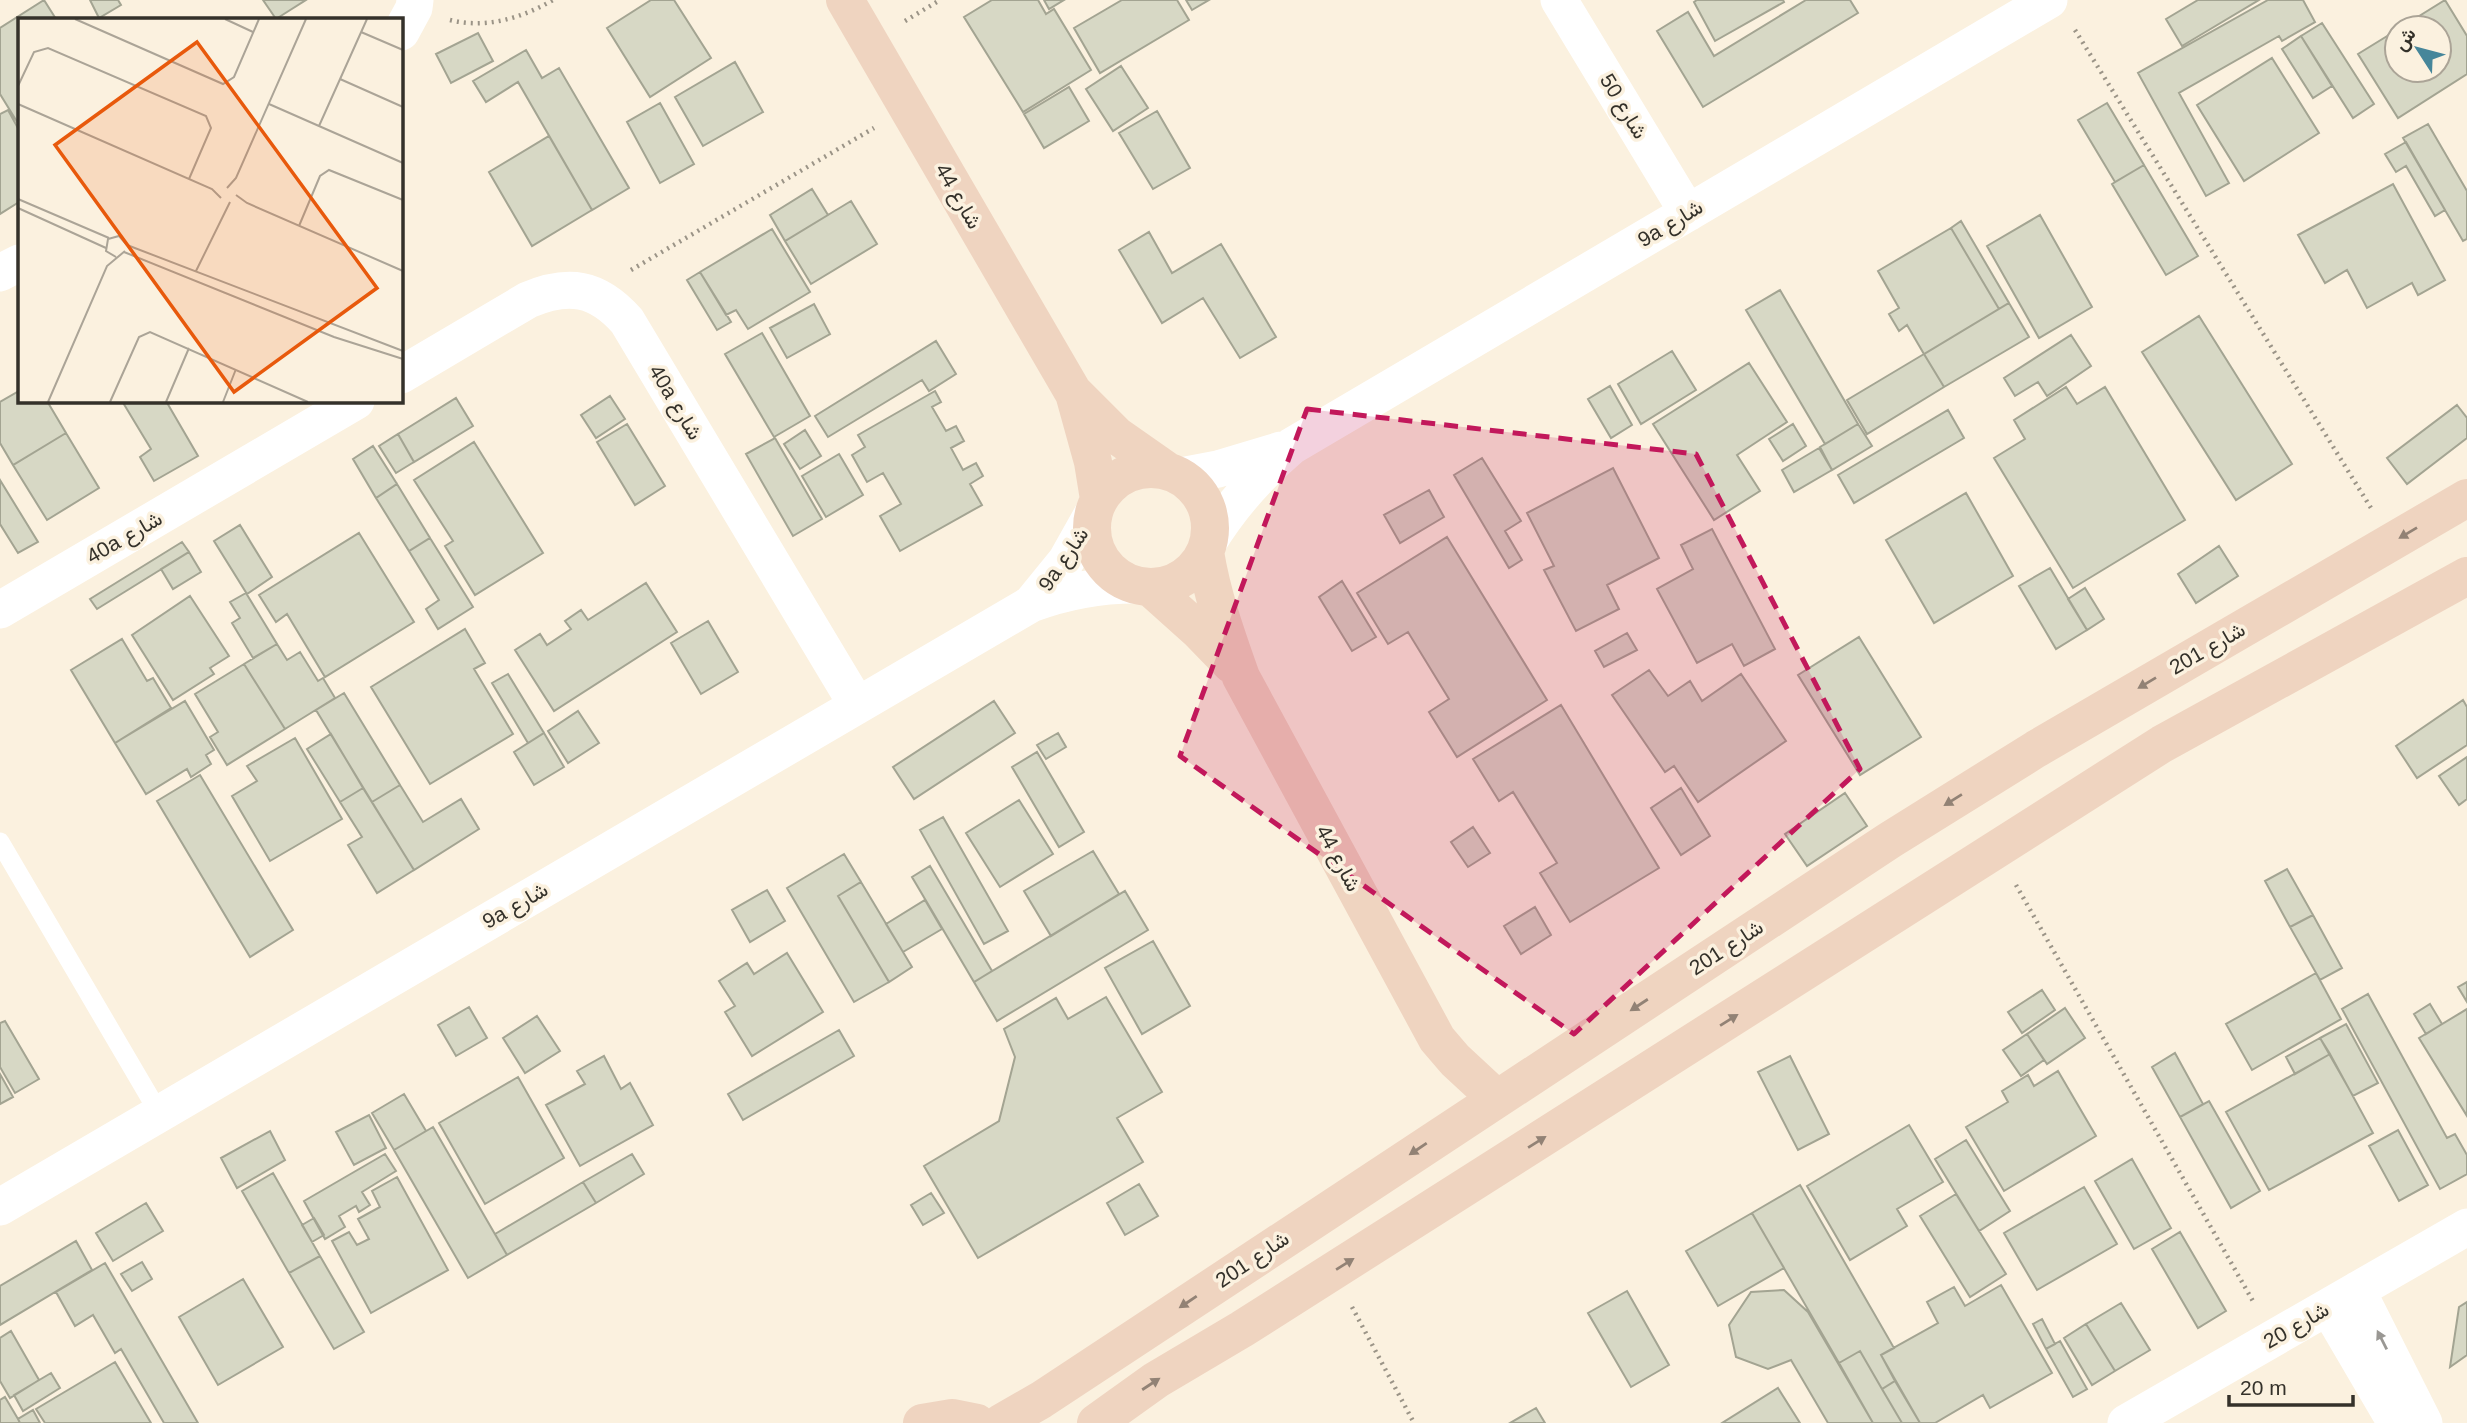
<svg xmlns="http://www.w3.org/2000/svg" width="2467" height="1423" viewBox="0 0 2467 1423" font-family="Arial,Vazirmatn,sans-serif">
<rect width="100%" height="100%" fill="#fbf1df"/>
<!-- building -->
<path fill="#d7d8c5" stroke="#a3a492" stroke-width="2" d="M44 0 56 19H19V125L0 94V28Z
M90 0H118L121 5 99 18Z
M263 0H306L276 19Z
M651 0H674L711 58 650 97 607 28Z
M992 0H1038L1046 14 1054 9 1091 70 1023 112 964 17Z
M1044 0H1064L1049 9Z
M1122 0H1177L1189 20 1100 73 1074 28Z
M1186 0H1209L1192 10Z
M1697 0H1783L1784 2 1715 41 1694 2Z
M1806 0H1850L1858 13 1703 107 1657 31 1688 12 1714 56Z
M2198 0H2259L2182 46 2166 19Z
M2268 0H2303L2315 22 2282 41 2279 36 2179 93 2229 183 2206 196 2138 73Z
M2445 0 2467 36V74L2398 118 2358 54 2397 30V70H2439V28H2400Z
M2322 23 2374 104 2353 118 2301 36Z
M478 33 493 61 451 83 436 54Z
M2301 36 2332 86 2313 98 2282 49Z
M526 50 542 78 559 68 629 188 592 210 518 82 486 102 473 81Z
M2272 58 2319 133 2244 181 2197 105Z
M735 62 763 112 703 146 675 97Z
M1121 66 1148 108 1113 131 1086 89Z
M1069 87 1089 121 1044 148 1024 114Z
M660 103 694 164 660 183 627 122Z
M2107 103 2144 165 2115 182 2078 120Z
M8 110 19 130V202L0 214V114Z
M1157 111 1190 168 1153 189 1119 133Z
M2428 124 2467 191V239L2463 241 2403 138Z
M549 136 592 210 532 246 489 172Z
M2406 142 2445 210 2435 216 2406 166 2396 172 2385 154Z
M2144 165 2198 256 2166 275 2112 184Z
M2393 184 2445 280 2418 295 2412 283 2367 308 2347 270 2325 283 2298 235Z
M812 189 828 215 785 241 770 215Z
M851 201 877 244 811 284 785 241Z
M2040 215 2092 307 2039 338 1987 246Z
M1961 221 2009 303 1999 309 1951 228Z
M1951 228 1999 309 1924 354 1907 325 1899 331 1889 314 1899 308 1878 271Z
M772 229 810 292 748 329 736 310 726 315 700 272Z
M1149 232 1172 273 1221 244 1276 337 1240 358 1203 298 1162 323 1119 250Z
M700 272 731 322 717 330 687 280Z
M1780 290 1858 424 1825 444 1746 310Z
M2009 303 2029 337 1944 387 1924 354Z
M814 304 830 334 787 358 770 328Z
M2199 316 2292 464 2236 500 2142 352Z
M762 333 810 416 774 437 725 354Z
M2071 335 2091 366 2047 396 2038 382 2015 396 2004 378Z
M936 341 956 374 929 391 922 380 828 437 815 416Z
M1672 351 1696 390 1641 424 1618 384Z
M1924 354 1944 387 1867 434 1847 400Z
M1749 363 1787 422 1737 455 1760 491 1714 520 1653 424Z
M1610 386 1632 425 1611 438 1588 399Z
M2066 387 2077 404 2105 387 2185 520 2073 588 1994 458 2025 439 2014 420Z
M19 391V401H47L66 433 13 465 0 443V402Z
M935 391 941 402 932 407 946 431 956 426 964 441 951 448 963 470 976 463 983 476 970 484 982 505 900 551 880 516 901 504 883 473 867 482 852 455 865 447 858 435Z
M610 396 625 419 596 438 581 415Z
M456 398 473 426 414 462 398 434Z
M122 401H166L198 456 154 481 140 457 151 449Z
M2457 405 2467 418V438L2407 484 2387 458Z
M1948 410 1964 438 1854 503 1838 475Z
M627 424 665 486 635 505 597 442Z
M1793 424 1806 446 1783 461 1769 439Z
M1858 424 1872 446 1832 470 1820 447Z
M805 430 821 456 800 469 784 444Z
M66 433 99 488 47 520 13 465Z
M398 434 414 462 396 473 379 446Z
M775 438 822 519 793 536 746 454Z
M474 442 543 553 475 595 445 546 453 541 414 480Z
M373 446 397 484 376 498 353 459Z
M1819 448 1832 470 1794 492 1782 470Z
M839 454 863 495 826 517 802 476Z
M1482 458 1521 521 1505 531 1522 560 1509 568 1454 475Z
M1613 468 1659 558 1607 585 1619 609 1576 631 1544 570 1554 566 1527 513Z
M0 480 38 542 18 553 0 524Z
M397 484 430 538 409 551 376 498Z
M1429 490 1444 517 1400 543 1384 515Z
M1966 493 2013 576 1934 623 1886 540Z
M240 525 272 577 247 594 214 541Z
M1712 529 1775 649 1744 666 1732 644 1697 663 1657 589 1693 569 1681 545Z
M359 533 414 622 325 677 287 614 276 622 259 595Z
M1447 537 1547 700 1457 757 1429 712 1449 699 1408 632 1388 644 1357 593Z
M430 538 473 607 438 629 426 609 439 600 409 551Z
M182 542 189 552 97 609 90 599Z
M2219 546 2238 576 2196 603 2178 574Z
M189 552 201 572 173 589 161 569Z
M2050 568 2087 630 2056 649 2019 586Z
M1342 581 1376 637 1352 651 1319 597Z
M646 583 677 632 554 711 515 650 540 634 547 645 571 629 565 621 581 610 588 620Z
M2085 588 2104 619 2087 630 2068 599Z
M246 593 277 644 253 658 232 623 240 618 230 602Z
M190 596 229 656 210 668 214 674 173 700 132 635Z
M708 621 738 672 701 694 671 643Z
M465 629 485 663 474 669 513 734 430 784 371 687Z
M1627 633 1637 650 1604 667 1595 651Z
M1859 637 1921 737 1860 775 1798 675Z
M122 639 147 681 153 678 171 708 115 743 71 670Z
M277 644 287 660 300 652 318 681 323 678 335 698 285 729 244 664Z
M244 664 285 729 227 765 210 737 218 732 195 694Z
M1649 670 1668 696 1690 681 1702 701 1741 674 1786 741 1698 802 1674 766 1665 772 1612 695Z
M508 674 544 733 528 743 492 683Z
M344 693 400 785 372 802 316 710Z
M2463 700 2467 707V745L2417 778 2396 746Z
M185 701 214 750 206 755 211 764 191 777 187 769 146 794 115 743Z
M994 701 1015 733 914 799 893 767Z
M1561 705 1659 868 1570 922 1540 873 1557 863 1513 792 1499 801 1473 759Z
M578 711 599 743 568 763 548 731Z
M544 733 564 767 534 785 514 752Z
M1058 733 1066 747 1046 759 1037 745Z
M331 734 363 788 340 802 307 749Z
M295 738 342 819 270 861 232 796 257 781 247 766Z
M1037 752 1084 832 1059 847 1012 767Z
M2467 757V799L2459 805 2439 776Z
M200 775 293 930 250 957 157 801Z
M400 785 423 822 461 799 479 829 414 870 372 802Z
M363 788 414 870 377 893 348 845 362 837 340 802Z
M1681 788 1710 836 1681 855 1651 808Z
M1845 793 1867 826 1807 866 1785 834Z
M1019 800 1053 854 1000 887 966 833Z
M943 817 1008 931 984 944 920 830Z
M1473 827 1490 853 1468 867 1451 842Z
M1093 851 1119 894 1051 936 1024 891Z
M844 854 861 882 838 896 889 982 854 1002 787 888Z
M930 866 992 971 974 982 912 877Z
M2287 869 2313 915 2290 927 2265 881Z
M861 882 912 967 889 982 838 896Z
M767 890 785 921 750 942 732 910Z
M1125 891 1148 930 997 1021 974 982Z
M925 900 942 929 903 952 886 924Z
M1535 907 1551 935 1521 954 1504 926Z
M2313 915 2342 968 2320 980 2290 927Z
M1153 941 1190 1006 1142 1034 1105 968Z
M787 953 823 1012 752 1056 725 1012 735 1006 719 981 747 963 754 974Z
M2316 973 2341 1019 2252 1070 2226 1024Z
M2467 982V1002L2458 987Z
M2042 990 2055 1010 2022 1033 2008 1012Z
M2368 994 2447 1138 2455 1134 2467 1155V1174L2440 1189 2342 1009Z
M1106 997 1162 1092 1117 1118 1143 1162 978 1258 924 1166 999 1121 1015 1057 1004 1029 1056 998 1068 1019Z
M2430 1004 2442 1024 2426 1034 2414 1014Z
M469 1007 487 1038 456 1056 438 1025Z
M2065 1008 2085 1038 2047 1064 2027 1034Z
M2467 1009V1116L2419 1038Z
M537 1016 560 1051 525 1073 503 1038Z
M5 1021 39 1079 15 1093 0 1067V1023Z
M2346 1024 2378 1083 2353 1096 2320 1038Z
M839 1030 854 1056 743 1120 728 1094Z
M2027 1034 2044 1060 2021 1076 2003 1050Z
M2320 1038 2330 1054 2295 1074 2286 1057Z
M2175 1053 2203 1104 2180 1117 2152 1067Z
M2330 1054 2373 1133 2269 1190 2226 1112Z
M604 1056 621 1089 630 1083 653 1125 580 1166 546 1105 585 1084 577 1071Z
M1790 1056 1829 1134 1798 1150 1758 1072Z
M2058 1071 2096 1136 2004 1191 1966 1127 2008 1102 2002 1091 2028 1075 2034 1086Z
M0 1074 13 1097 0 1104Z
M518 1077 564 1158 485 1204 439 1123Z
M404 1094 426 1131 394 1150 372 1113Z
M2209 1101 2260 1191 2231 1208 2180 1117Z
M369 1115 386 1148 354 1165 336 1132Z
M1909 1125 1943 1182 1897 1209 1907 1226 1850 1260 1807 1186Z
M433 1127 507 1255 468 1278 394 1150Z
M2398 1130 2428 1185 2399 1201 2369 1146Z
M270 1131 285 1160 237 1188 221 1158Z
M1966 1140 2010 1211 1979 1231 1935 1159Z
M385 1154 396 1171 362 1192 370 1205 359 1212 356 1206 339 1216 345 1227 325 1239 304 1201Z
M632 1154 644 1174 596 1203 583 1182Z
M2132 1159 2171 1228 2134 1249 2095 1181Z
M273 1173 320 1256 289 1273 242 1191Z
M397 1177 448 1270 371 1313 332 1241 349 1232 357 1245 369 1239 358 1219 380 1207 372 1191Z
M583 1182 596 1203 507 1255 495 1234Z
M1139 1184 1158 1216 1125 1235 1107 1203Z
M1800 1185 1894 1348 1881 1355 1895 1381 1882 1389 1860 1351 1839 1363 1752 1213Z
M2084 1187 2117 1244 2037 1290 2004 1233Z
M931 1193 944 1213 923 1225 911 1205Z
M1956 1194 2006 1274 1970 1297 1920 1216Z
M146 1203 163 1231 113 1261 96 1233Z
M1752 1213 1784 1268 1718 1306 1686 1251Z
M314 1218 324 1235 312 1242 302 1225Z
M2180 1232 2226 1311 2198 1328 2152 1249Z
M76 1241 92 1270 0 1325V1286Z
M320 1256 364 1332 334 1349 289 1273Z
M142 1262 152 1279 132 1291 121 1274Z
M105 1263 198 1423H164L121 1349 115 1353 93 1315 75 1326 56 1292Z
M243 1279 283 1347 218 1385 179 1317Z
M2001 1285 2052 1373 1990 1408 1983 1395 1935 1423H1920L1881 1355 1938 1323 1927 1302 1954 1287 1965 1306Z
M1784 1290 1808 1312 1873 1423H1828L1791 1360 1768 1369 1736 1357 1729 1325 1751 1292Z
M1627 1291 1669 1365 1631 1387 1588 1313Z
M2467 1302V1355L2450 1367 2459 1307Z
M2121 1303 2150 1350 2115 1371 2086 1324Z
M2042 1319 2055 1344 2046 1349 2033 1324Z
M2086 1324 2115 1371 2092 1385 2064 1338Z
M11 1331 39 1380 10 1398 0 1381V1338Z
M2060 1341 2087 1389 2073 1397 2046 1349Z
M1860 1351 1882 1389 1902 1423H1873L1839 1363Z
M115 1362 151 1423H45L36 1409Z
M51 1373 60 1388 23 1411 14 1395Z
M1895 1381 1920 1423H1902L1882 1389Z
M1778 1388 1800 1423H1722Z
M5 1397 18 1419 20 1423H0V1400Z
M1536 1408 1545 1423H1510Z
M33 1410 40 1423H20L18 1419Z"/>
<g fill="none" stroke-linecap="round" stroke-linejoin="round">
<!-- path -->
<path stroke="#9b9487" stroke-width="4.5" stroke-dasharray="2 5" stroke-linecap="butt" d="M450 20C486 29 522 18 553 0
M905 21 940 0
M2075 30 2371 508
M631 270 874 128
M2016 885 2254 1303
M1352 1307 1414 1423"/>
<!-- lane -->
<path stroke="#fff" stroke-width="19" d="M0 842 159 1113"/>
<!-- street -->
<path stroke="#fff" stroke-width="37" d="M1559 0 1688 213
M401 32 414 8 415 0
M0 273 19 263
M401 375 528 300C568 283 597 287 627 321L857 705
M1181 476 1218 469 1281 450
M1208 543C1231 505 1258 475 1292 446L2049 0
M1031 604 1066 561 1093 513
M0 610 356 401
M0 1207 1031 604C1066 591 1098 585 1135 585
M2357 1290 2424 1423
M2328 1307 2396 1423
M2126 1423 2467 1227"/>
<!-- secondary -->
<path stroke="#efd4c0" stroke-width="38" d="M845 0 1073 392 1116 435 1166 470
M1075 397 1093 462 1099 499
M1092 528a59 59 0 1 1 118 0a59 59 0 1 1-118 0Z
M1205 552C1212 595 1226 635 1241 677L1437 1039 1455 1060 1496 1098
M1150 587 1198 630 1231 664
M922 1423 952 1418 977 1423
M1001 1423 1041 1400 1890 840 2036 749 2467 498
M1096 1423 1156 1380 1242 1329 2162 744 2467 576"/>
</g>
<!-- one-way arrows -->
<defs><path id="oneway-solid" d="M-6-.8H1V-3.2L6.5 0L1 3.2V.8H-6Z" transform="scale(1.75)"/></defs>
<g fill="#928275">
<use href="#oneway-solid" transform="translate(2408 533) rotate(149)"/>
<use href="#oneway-solid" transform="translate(2147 683) rotate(149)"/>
<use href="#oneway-solid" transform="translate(1953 800) rotate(148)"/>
<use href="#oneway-solid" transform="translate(1639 1005) rotate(147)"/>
<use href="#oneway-solid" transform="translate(1729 1020) rotate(-32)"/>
<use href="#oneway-solid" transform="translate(1537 1142) rotate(-32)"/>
<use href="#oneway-solid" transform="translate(1418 1149) rotate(146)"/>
<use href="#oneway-solid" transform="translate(1345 1264) rotate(-32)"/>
<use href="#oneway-solid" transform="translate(1188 1302) rotate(146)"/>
<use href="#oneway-solid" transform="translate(1151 1384) rotate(-33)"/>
</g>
<use fill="#9a9894" href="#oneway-solid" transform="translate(2382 1340) rotate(-117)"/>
<!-- marked area -->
<path fill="#c2185b" fill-opacity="0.2" stroke="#c2185b" stroke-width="5" stroke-dasharray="14 9" stroke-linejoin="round" d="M1307 409 1696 454 1860 769 1574 1034 1180 756Z"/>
<g text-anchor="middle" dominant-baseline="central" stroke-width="7" stroke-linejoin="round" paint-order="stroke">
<!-- street labels -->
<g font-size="21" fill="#34312a" stroke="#fbf1df">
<text transform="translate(1624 106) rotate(59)">شارع 50</text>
<text transform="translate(959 196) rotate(60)">شارع 44</text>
<text transform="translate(1670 223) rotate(-31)">9a شارع</text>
<text transform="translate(676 402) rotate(59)">40a شارع</text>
<text transform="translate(124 537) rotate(-30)">40a شارع</text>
<text transform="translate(1063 559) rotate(-56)">9a شارع</text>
<text transform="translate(2207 648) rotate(-30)">شارع 201</text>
<text transform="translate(1339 858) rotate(62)">شارع 44</text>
<text transform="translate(515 905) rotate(-30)">9a شارع</text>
<text transform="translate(1726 947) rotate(-33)">شارع 201</text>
<text transform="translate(1252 1259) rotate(-34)">شارع 201</text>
<text transform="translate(2296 1325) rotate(-30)">شارع 20</text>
</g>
</g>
<!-- overview -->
<g transform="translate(18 18)">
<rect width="385" height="385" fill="#fbf1df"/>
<path fill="none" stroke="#aba497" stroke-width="2" d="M57 1 205 66 216 59 241 1M207 1 235 14M343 14 385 32M322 61 385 89M0 68 16 34 30 30 188 98 193 110 171 161M0 86 194 171 203 180M251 86 385 145M301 108 349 1M209 170 218 160 288 1M218 177 229 185 385 253M0 181 91 220M0 190 88 230M281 208 302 158 311 152 385 182M109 227 385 333M106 234 316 319 385 341M98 239 88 233 90 221 101 218 109 227M178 253 212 184M30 384 89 248 107 233M92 384 121 319 132 314 290 384M148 384 171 330M205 384 218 351"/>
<path fill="#e8590c" fill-opacity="0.15" stroke="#e8590c" stroke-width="3.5" d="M179 24 359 270 216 374 37 127Z"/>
<rect width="385" height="385" fill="none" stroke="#34312a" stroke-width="3.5"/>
</g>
<!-- north arrow -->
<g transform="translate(2418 49) rotate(306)"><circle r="33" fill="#fbf1df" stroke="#aba497" stroke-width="2"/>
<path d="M0-5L12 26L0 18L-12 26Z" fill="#46869a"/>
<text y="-10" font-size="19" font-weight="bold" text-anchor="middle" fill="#34312a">ش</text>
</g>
<!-- scale -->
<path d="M2229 1395v10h124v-10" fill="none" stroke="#34312a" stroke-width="3.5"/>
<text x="2240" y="1395" font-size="21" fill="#34312a" stroke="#fbf1df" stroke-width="5" paint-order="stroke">20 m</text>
</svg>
